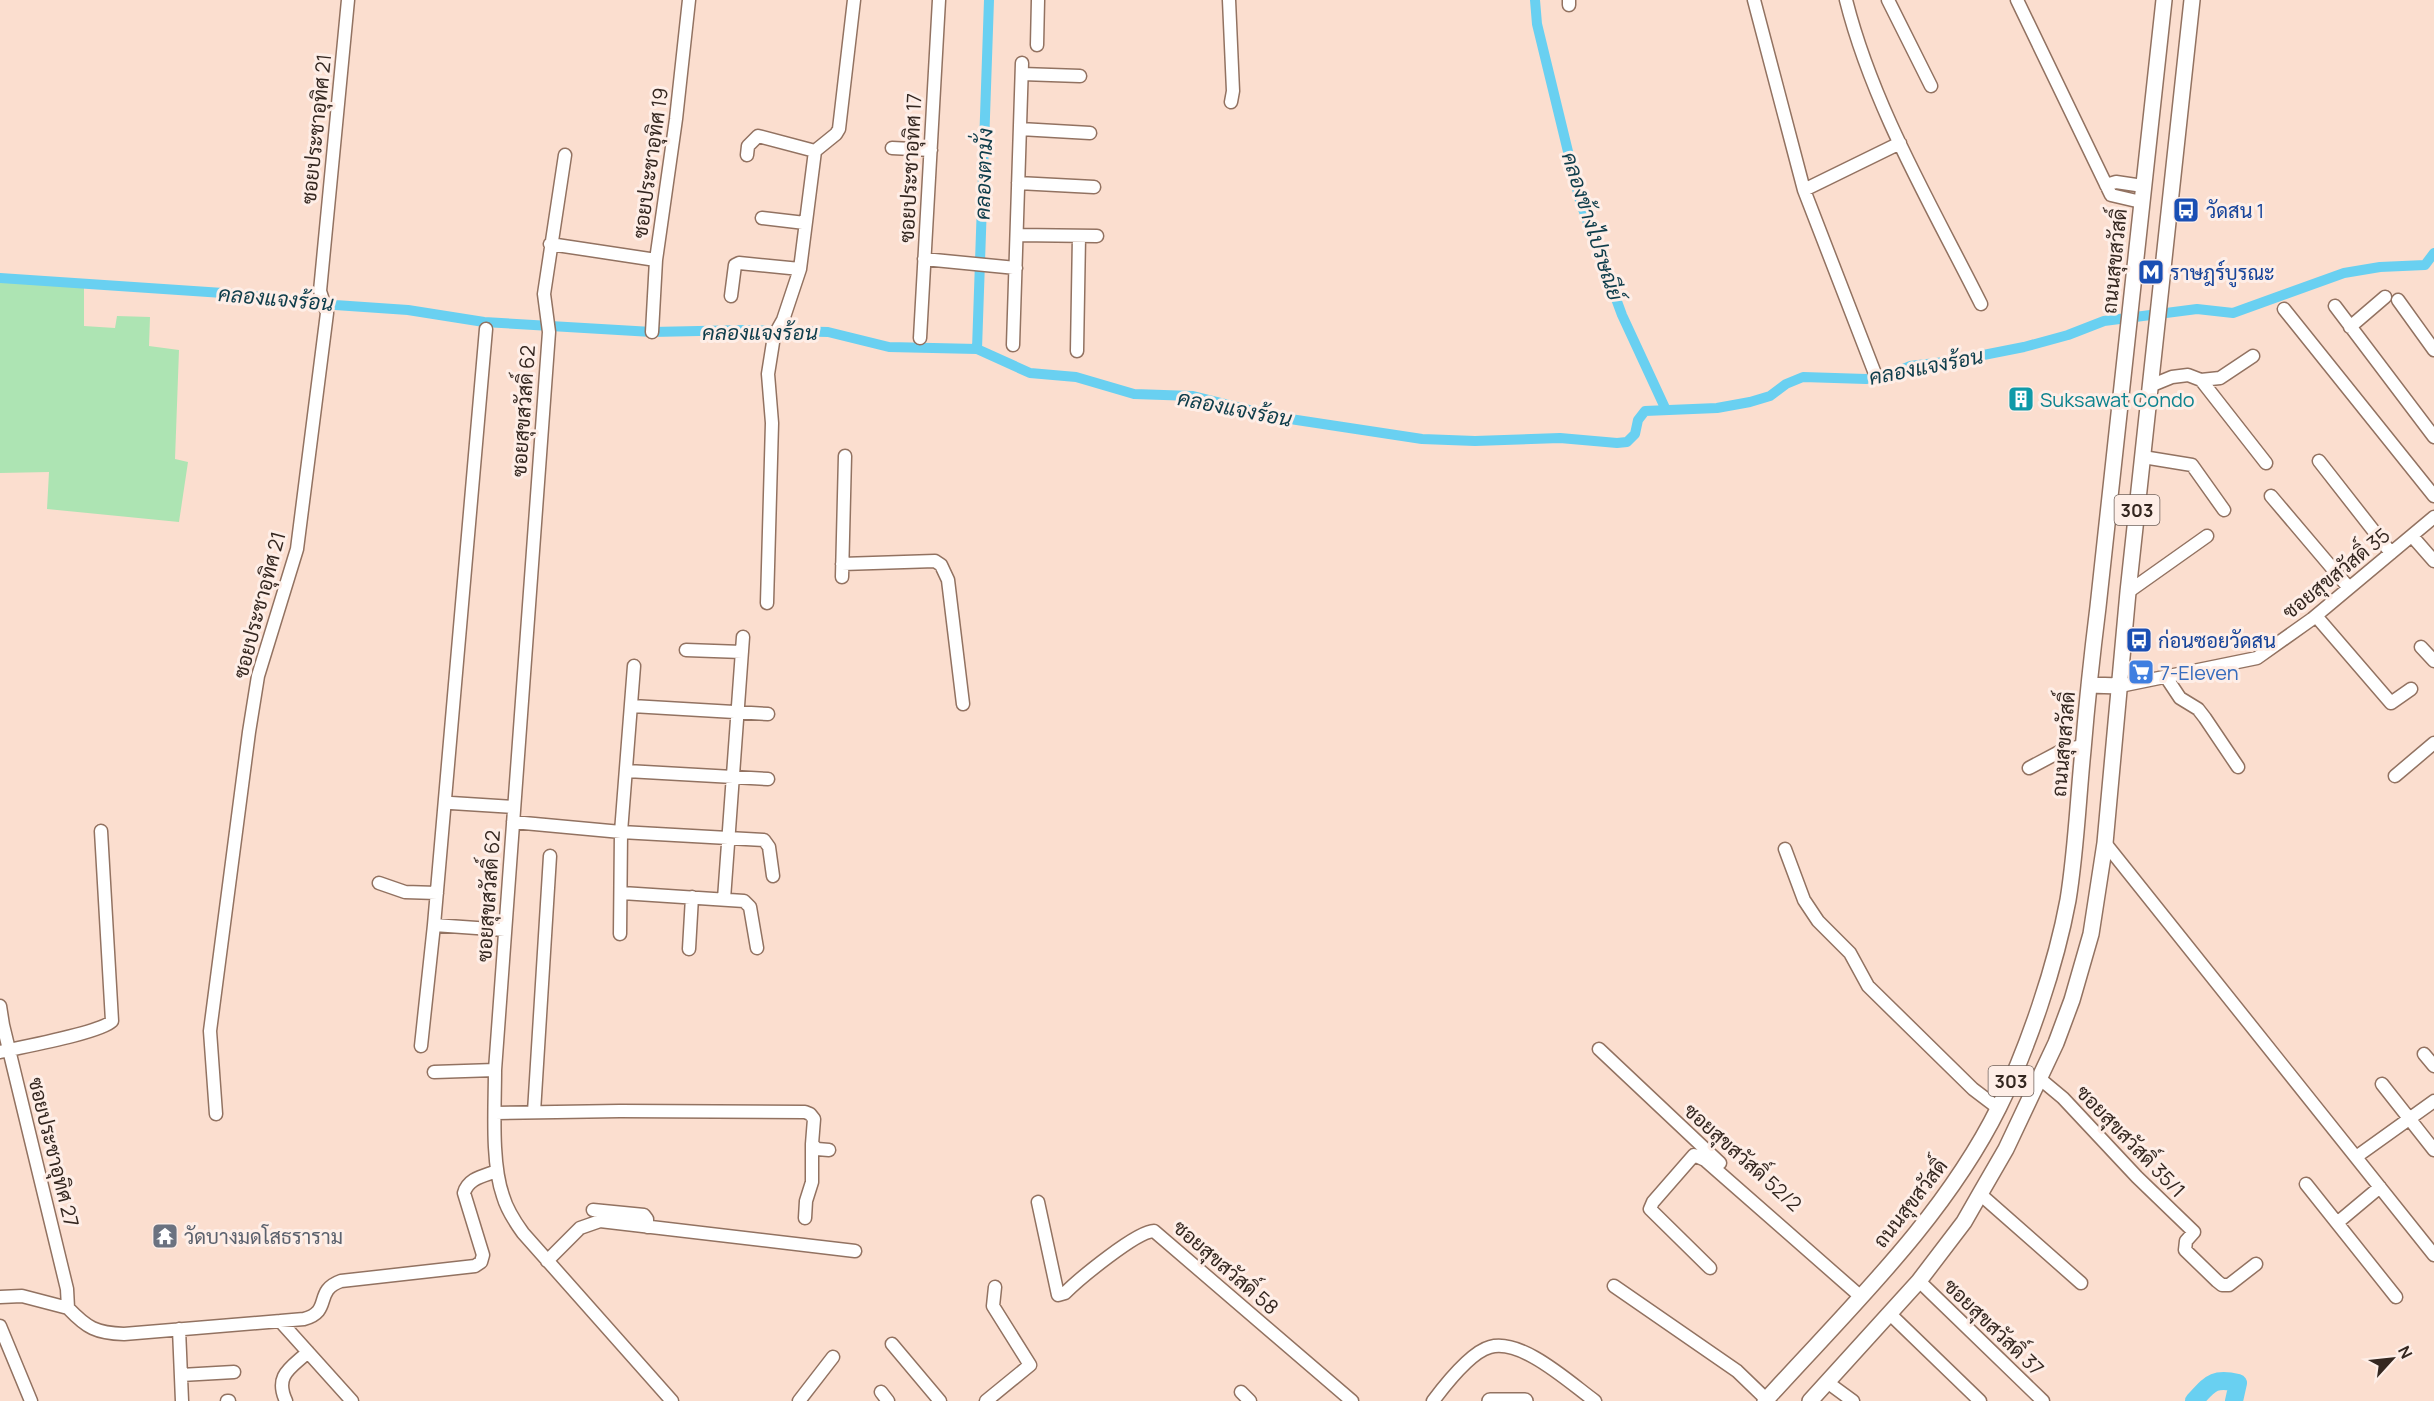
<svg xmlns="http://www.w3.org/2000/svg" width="2434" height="1401" viewBox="0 0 2434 1401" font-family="Manrope,Sarabun,sans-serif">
<rect width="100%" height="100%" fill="#fbdecf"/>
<!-- green -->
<path fill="#ade4b3" d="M0 280 84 288V326L115 328 117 316 150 317 149 346 179 350 175 459 188 462 179 522 47 509 49 472 0 473Z"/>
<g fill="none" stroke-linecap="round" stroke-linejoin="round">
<!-- canal -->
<path stroke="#69d0f1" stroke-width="10" d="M1535 0 1537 24 1580 201 1622 315 1666 410
M0 278 223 293 335 305 408 310 484 322 652 332 745 330 828 332 889 347 977 349 1030 373 1076 377 1134 394 1193 396 1277 417 1422 439 1475 441 1560 438 1617 443 1627 442 1635 434 1638 420 1645 411 1717 408 1750 402 1770 396 1786 384 1803 377 1866 379 1886 376 1910 366 1953 361 2024 347 2068 335 2104 321 2197 309 2233 313 2344 273 2380 267 2425 265 2434 253
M977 349 989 0"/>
<!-- river -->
<path stroke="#69d0f1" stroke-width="18" d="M2194 1401C2210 1384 2213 1377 2238 1383L2234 1401"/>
<defs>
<path id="minor" d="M1229 0 1233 91 1231 102
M1569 0V5
M1754 0 1804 190 1874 371
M1846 0C1873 107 1932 206 1981 304
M1888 0 1931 86
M2017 0 2111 195 2141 202
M1037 45 1038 0
M1022 74 1080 76
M1020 129 1090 133
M892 148 931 150
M565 155 544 294 549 332 495 1070C495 1107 491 1162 503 1196 507 1210 515 1222 523 1233L672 1401
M747 155 748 146 758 136 815 151
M1018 183 1094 187
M2106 185 2116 182 2143 186
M1804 190 1900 143
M762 218 805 223
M1017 235 1097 236
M550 244 656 260
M924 259 1016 268
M731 296 735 265 739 263 800 269
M2398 300 2434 350
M2335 306 2434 437
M2284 309 2434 496
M2350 327 2385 297
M652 332 656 260 676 119 689 0
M920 338 939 0
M1013 345 1022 63
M1077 351 1079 236
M2201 380 2266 463
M2150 386 2172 377 2188 375 2201 380 2220 378 2253 356
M2143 457 2192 465 2224 510
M2319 461 2391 553
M2271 496 2349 588
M2412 536 2434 561
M842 564 935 561 941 565 948 580 963 704
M842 577 845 456
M2128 592 2207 536
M767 603 772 423 768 374 774 336 783 320 800 269 815 151 836 134 839 129 854 0
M2316 616 2391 703 2411 689
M2421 647 2434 661
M686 650 742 652
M2166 677 2180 698 2198 709 2205 718 2238 767
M2120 686 2257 658 2312 619 2434 517
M632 706 768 714
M2029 768 2063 750 2083 746
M627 771 768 779
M2395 776 2434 743
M451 803 514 807
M513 822 621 832 764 840 769 847 773 876
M2105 843 2434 1255
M1785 849 1804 900 1818 921 1850 953 1868 986 1973 1089 1998 1108
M379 883 405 892 437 893
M622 893 744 901 750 907 757 948
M724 899 743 637
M434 925 486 329
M620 934 621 832 634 666
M689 949 692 897
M0 1006 3 1025 67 1289 68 1308
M421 1046 434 925 505 930
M1599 1049 1720 1163
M0 1052C21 1047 100 1033 112 1021L101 831
M2424 1054 2434 1066
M434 1072 495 1070
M2039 1078 2063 1098 2137 1177 2194 1232 2186 1241 2185 1250 2217 1281 2222 1285H2229L2256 1264
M2382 1084 2434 1150
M534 1112 550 856
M495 1113 620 1111 805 1112 810 1114 814 1119 812 1144 817 1149 829 1150
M216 1114 210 1031 249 732 258 676 297 549 327 313 320 291 348 0
M2356 1157 2434 1101
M2306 1184 2396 1297
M1980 1194 2081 1283
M1038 1202 1058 1295 1065 1293C1079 1279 1137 1231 1154 1231L1352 1401
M593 1210 644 1215 647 1219V1227
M805 1218 806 1201 812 1182V1144
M2337 1223 2380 1187
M547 1261 580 1228 600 1221 855 1251
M1710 1268 1650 1209 1653 1202 1694 1155 1705 1160 1860 1296
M1919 1281 2043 1401
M1614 1286 1737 1371 1766 1399
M0 1297 22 1296 68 1308
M68 1308C87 1328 96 1333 124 1334L304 1319C333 1311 313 1291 341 1281L475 1266 481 1262 483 1255 464 1193C468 1178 484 1176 497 1171
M1890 1314 1980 1401
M280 1321 352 1401
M0 1326 31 1401
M179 1329 182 1401
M892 1344 940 1401
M181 1375 234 1372
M1827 1382 1853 1401
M881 1392 888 1401
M1241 1392 1250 1401
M227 1401H229
M286 1401C274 1375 291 1368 308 1352
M799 1401 833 1357
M986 1401 1030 1365 993 1306 995 1287
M1433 1401C1445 1385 1471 1352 1490 1347 1522 1338 1570 1383 1595 1401"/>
<path id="major" d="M2089 685 2120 686
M1490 1401H1525
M1765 1401C1848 1309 1943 1220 1999 1107 2028 1048 2056 965 2068 900 2076 851 2078 800 2083 750 2087 702 2092 655 2098 607 2120 405 2142 202 2164 0
M1810 1401 1919 1281 1964 1222 1980 1194 2006 1149 2056 1043 2072 1000 2091 934 2105 843 2128 592 2192 0"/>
</defs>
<!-- minor casing -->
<use href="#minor" stroke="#927261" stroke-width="15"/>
<!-- major casing -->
<use href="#major" stroke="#927261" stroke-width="18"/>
<!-- minor -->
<use href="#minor" stroke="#fff" stroke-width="12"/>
<!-- major -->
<use href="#major" stroke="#fff" stroke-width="15"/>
</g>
<!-- icons -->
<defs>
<symbol id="bus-square" viewBox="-11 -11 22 22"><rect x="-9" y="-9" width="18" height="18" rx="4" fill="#1a4fb4" stroke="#feeee7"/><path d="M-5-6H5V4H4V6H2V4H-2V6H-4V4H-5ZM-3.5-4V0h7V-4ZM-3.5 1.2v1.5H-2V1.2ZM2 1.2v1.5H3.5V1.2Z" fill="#fff"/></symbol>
<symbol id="metro-square" viewBox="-11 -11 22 22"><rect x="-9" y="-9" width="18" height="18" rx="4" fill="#1a4fb4" stroke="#feeee7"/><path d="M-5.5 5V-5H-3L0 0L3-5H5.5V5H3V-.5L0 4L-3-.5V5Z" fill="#fff"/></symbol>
<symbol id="building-square" viewBox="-11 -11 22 22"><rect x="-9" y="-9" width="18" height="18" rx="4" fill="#0f9aa8" stroke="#feeee7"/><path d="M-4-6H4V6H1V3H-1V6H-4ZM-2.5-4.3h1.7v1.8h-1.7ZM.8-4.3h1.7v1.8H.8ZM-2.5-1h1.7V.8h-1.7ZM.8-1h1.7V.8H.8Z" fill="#fff"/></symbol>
<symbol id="supermarket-square" viewBox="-11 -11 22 22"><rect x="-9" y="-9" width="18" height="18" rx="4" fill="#3f7fe0" stroke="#feeee7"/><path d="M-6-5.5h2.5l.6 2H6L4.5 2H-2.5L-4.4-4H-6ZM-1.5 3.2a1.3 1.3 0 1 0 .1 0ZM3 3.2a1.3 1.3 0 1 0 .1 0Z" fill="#fff"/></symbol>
<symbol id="temple-square" viewBox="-11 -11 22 22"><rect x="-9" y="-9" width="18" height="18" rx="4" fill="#6b7280" stroke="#feeee7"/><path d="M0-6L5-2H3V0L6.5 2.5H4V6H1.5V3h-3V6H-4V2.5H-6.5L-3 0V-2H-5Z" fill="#fff"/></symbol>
</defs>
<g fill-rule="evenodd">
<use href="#bus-square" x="2171" y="195" width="30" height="30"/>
<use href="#metro-square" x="2136" y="257" width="30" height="30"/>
<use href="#building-square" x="2006" y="384" width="30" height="30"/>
<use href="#bus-square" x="2124" y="625" width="30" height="30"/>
<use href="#supermarket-square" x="2126" y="657" width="30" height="30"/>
<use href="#temple-square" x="150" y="1221" width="30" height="30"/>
</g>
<g text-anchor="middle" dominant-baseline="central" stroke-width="6" stroke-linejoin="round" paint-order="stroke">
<!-- shield labels -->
<g fill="#feeee7" stroke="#71635c" stroke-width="1.5">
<rect x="2114.5" y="495" width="45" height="30" rx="4.5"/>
<rect x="1988.5" y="1066" width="45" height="30" rx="4.5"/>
</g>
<g font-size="18" font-weight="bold" fill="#342720">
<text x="2137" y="510">303</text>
<text x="2011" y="1081">303</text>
</g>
<!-- street labels -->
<g font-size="20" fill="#342720" stroke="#feeee7">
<text transform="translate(316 129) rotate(-84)">ซอยประชาอุทิศ 21</text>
<text transform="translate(650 163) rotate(-82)">ซอยประชาอุทิศ 19</text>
<text transform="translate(910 168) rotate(-87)">ซอยประชาอุทิศ 17</text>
<text transform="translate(2114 261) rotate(-84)">ถนนสุขสวัสดิ์</text>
<text transform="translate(523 411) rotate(-86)">ซอยสุขสวัสดิ์ 62</text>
<text transform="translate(2336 573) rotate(-39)">ซอยสุขสวัสดิ์ 35</text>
<text transform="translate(259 605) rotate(-75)">ซอยประชาอุทิศ 21</text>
<text transform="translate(2063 744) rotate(-85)">ถนนสุขสวัสดิ์</text>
<text transform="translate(488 896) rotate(-86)">ซอยสุขสวัสดิ์ 62</text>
<text transform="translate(2131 1141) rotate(46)">ซอยสุขสวัสดิ์ 35/1</text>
<text transform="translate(54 1152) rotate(76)">ซอยประชาอุทิศ 27</text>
<text transform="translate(1743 1157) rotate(42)">ซอยสุขสวัสดิ์ 52/2</text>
<text transform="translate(1910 1203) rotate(-52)">ถนนสุขสวัสดิ์</text>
<text transform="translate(1226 1267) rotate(41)">ซอยสุขสวัสดิ์ 58</text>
<text transform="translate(1994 1327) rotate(44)">ซอยสุขสวัสดิ์ 37</text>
</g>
<!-- transit labels -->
<g font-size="20" fill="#164399" stroke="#feeee7" text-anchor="start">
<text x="2206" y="210">วัดสน 1</text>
<text x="2170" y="272">ราษฎร์บูรณะ</text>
<text x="2158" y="640">ก่อนซอยวัดสน</text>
</g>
<!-- culture labels -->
<g font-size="20" fill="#0d838f" stroke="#feeee7" text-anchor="start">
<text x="2040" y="399">Suksawat Condo</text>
</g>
<!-- shop labels -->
<g font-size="20" fill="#366cbe" stroke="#feeee7" text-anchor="start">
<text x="2160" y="672">7-Eleven</text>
</g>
<!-- worship labels -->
<g font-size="20" fill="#5b616d" stroke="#feeee7" text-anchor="start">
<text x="184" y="1236">วัดบางมดโสธราราม</text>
</g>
<!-- water labels -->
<g font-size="21" font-style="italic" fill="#0e3d4b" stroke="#feeee7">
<text transform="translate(983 174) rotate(-88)">คลองตามั่ง</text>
<text transform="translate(1593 226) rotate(72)">คลองข้างไปรษณีย์</text>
<text transform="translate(276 298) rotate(5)">คลองแจงร้อน</text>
<text x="760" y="332">คลองแจงร้อน</text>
<text transform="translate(1926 366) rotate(-11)">คลองแจงร้อน</text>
<text transform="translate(1235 408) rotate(11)">คลองแจงร้อน</text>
</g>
</g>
<!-- north arrow -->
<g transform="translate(2392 1359) rotate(63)" stroke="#feeee7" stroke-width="4.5" paint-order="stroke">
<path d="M0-4.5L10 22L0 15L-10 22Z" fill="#342720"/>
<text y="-9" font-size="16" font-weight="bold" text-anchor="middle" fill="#342720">N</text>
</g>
</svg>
